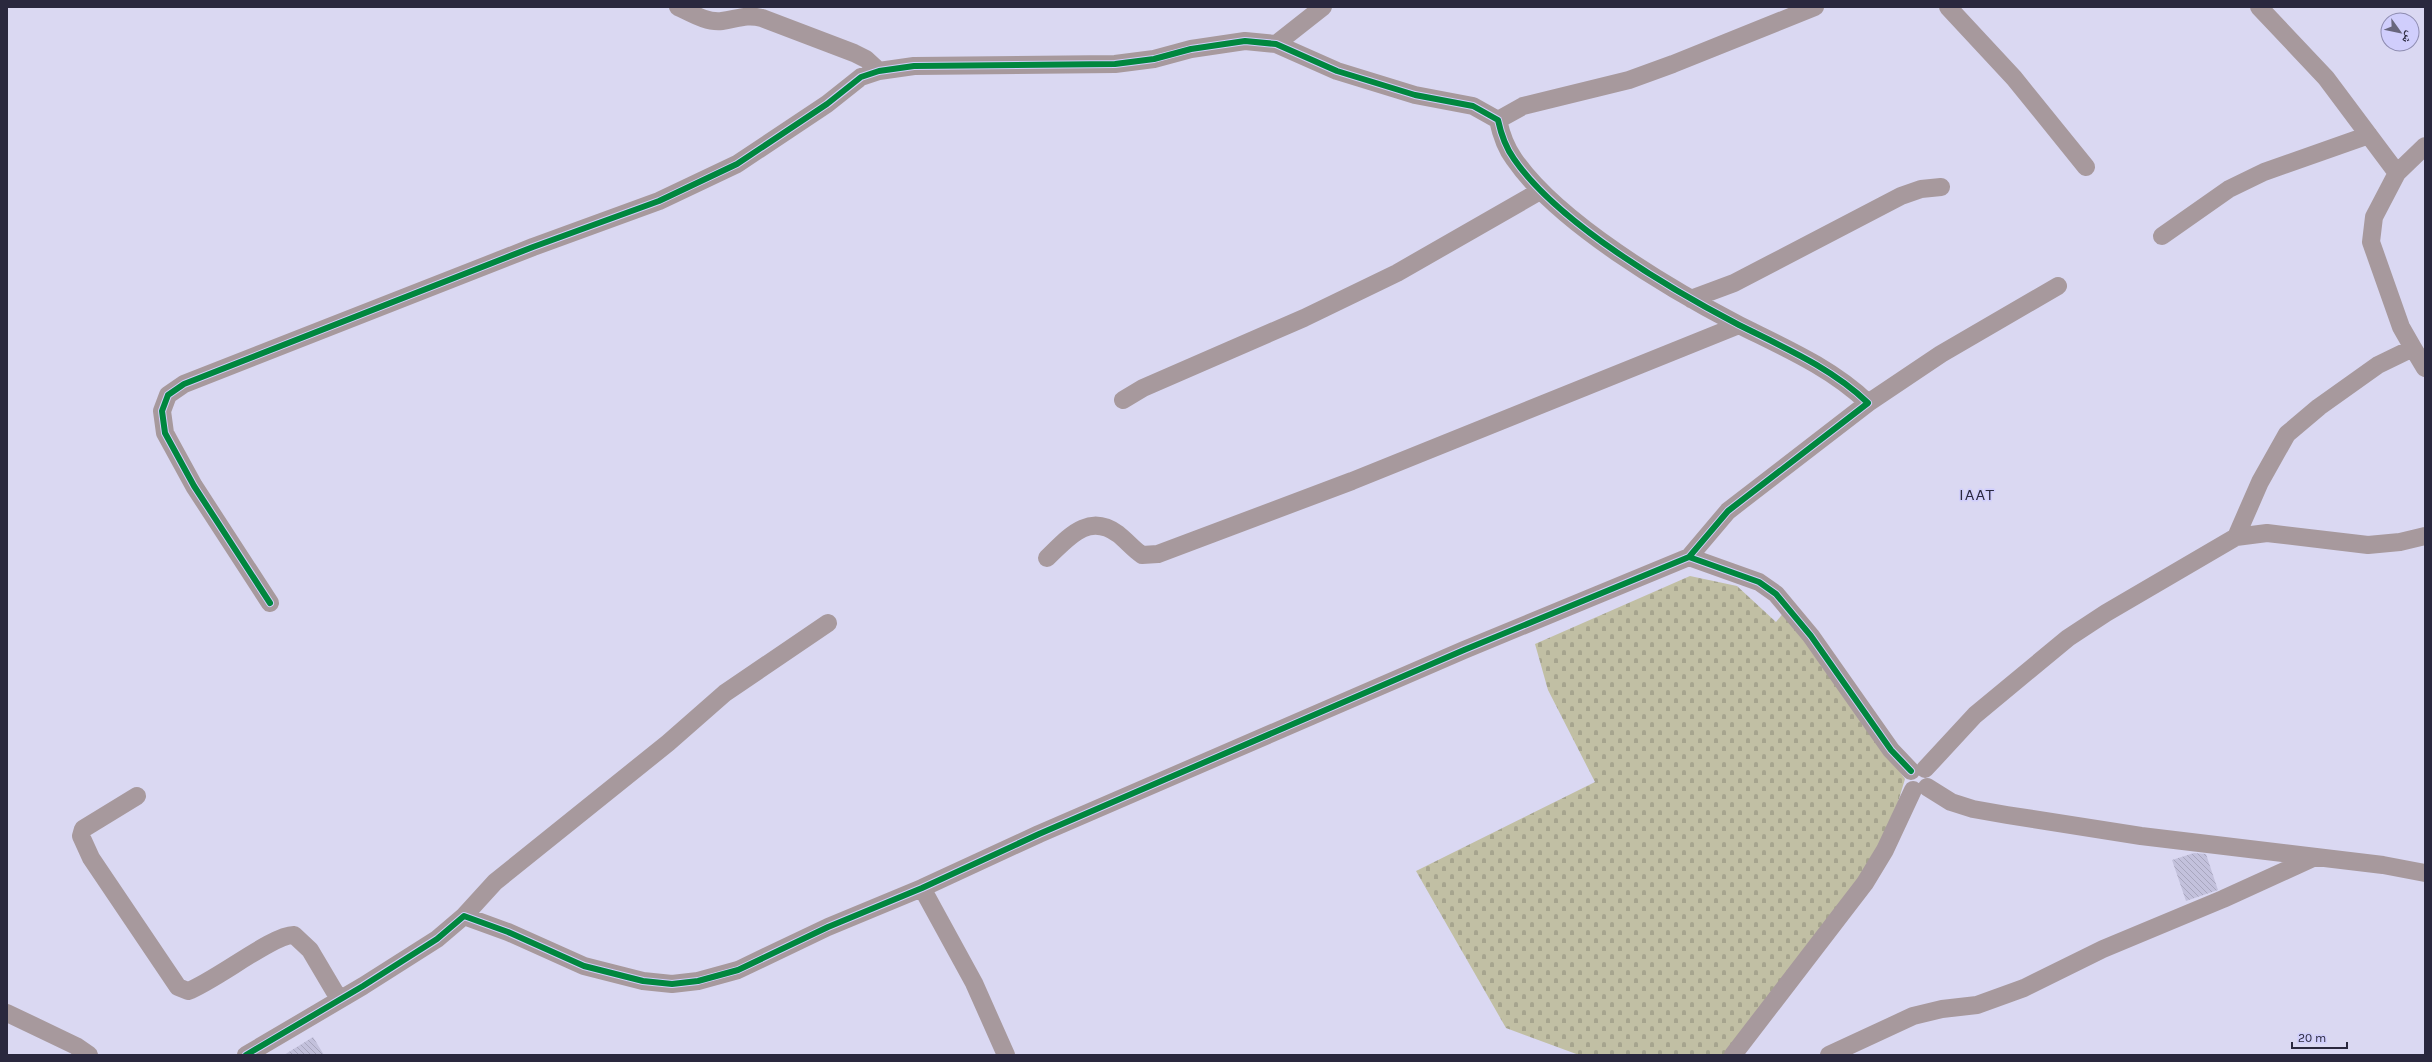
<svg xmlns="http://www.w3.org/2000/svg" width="2432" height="1062" viewBox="0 0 2432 1062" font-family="Karla,'Noto Naskh Arabic',sans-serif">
<defs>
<pattern id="cemetery-stones" width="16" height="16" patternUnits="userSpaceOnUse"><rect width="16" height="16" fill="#c1bfa4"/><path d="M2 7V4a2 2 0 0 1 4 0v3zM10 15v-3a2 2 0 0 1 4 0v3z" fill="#a6a48e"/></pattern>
<pattern id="building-back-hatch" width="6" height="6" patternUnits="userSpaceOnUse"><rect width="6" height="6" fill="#c3c1dc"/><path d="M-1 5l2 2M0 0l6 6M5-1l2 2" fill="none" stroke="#a8a6be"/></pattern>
</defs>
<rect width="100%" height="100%" fill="#dad8f2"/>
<!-- cemetery -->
<path fill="url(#cemetery-stones)" d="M1690 576 1737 586 1776 622 1785 611 1905 779 1885 845 1728 1055H1579L1506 1028 1416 871 1595 782 1548 690 1535 644Z"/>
<!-- building -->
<path fill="url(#building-back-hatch)" d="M2194 853 2206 854 2218 890 2186 901 2172 860Z
M313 1037 324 1055H284Z"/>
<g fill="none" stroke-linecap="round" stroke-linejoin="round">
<!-- minor -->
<path stroke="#a7999d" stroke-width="18" d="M678 7C691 13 707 23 722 21 737 19 746 14 762 18L854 53 866 59 879 71
M1948 7 2014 78 2086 167
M2259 7 2326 78 2397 173
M1276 44 1323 7
M1498 120 1523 106 1629 80 1673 64 1815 7
M2162 236 2229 189 2264 172 2369 135
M1691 299 1734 283 1901 196 1921 189 1941 187
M2413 348 2425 368
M1123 400 1143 388 1304 318 1397 273 1540 191
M1868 403 1941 354 2058 286
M2236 537 2260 482 2287 434 2319 407 2378 365 2413 348 2401 327 2371 242 2374 217 2397 173 2425 146
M1047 558C1068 538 1088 512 1118 534 1127 541 1133 549 1142 555L1158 554 1352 481 1739 325
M270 603 194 486 165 433 162 411 168 395 184 384 533 247 659 201 737 164 827 104 861 77 879 71 914 66 1115 64 1154 59 1191 49 1245 41 1276 44 1337 71 1415 95 1473 106 1498 120C1501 134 1506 148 1514 159 1558 223 1670 289 1739 325 1783 347 1832 368 1868 403L1728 511 1689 557
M1925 769 1975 715 2068 638 2106 613 2236 537 2267 533 2368 545 2400 542 2425 536
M1927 787 1951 802 1973 809 2007 815 2141 836 2383 865 2425 873
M137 796 83 829 81 836 91 858 178 987 188 991C215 981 274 934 294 935L310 950 339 999
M922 888 974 983 1006 1055
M464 916 495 882 668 743 725 693 828 623
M7 1013 76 1046 89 1055
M246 1055 363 986 437 939 464 916 508 932 584 966 643 981 672 984 698 981 738 970 828 927 922 888 1039 834 1464 650 1689 557 1759 582 1776 594 1811 636 1891 750 1911 771
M1733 1055 1865 883 1885 850 1913 790
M1829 1055 1913 1016 1942 1009 1977 1005 2024 988 2103 949 2223 899 2315 857"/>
<defs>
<path id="cycleway" d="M270 603 194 486 165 433 162 411 168 395 184 384 533 247 659 201 737 164 827 104 861 77 879 71 914 66 1115 64 1154 59 1191 49 1245 41 1276 44 1337 71 1415 95 1473 106 1498 120C1501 134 1506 148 1514 159 1558 223 1670 289 1739 325 1783 347 1832 368 1868 403L1728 511 1689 557
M246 1055 363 986 437 939 464 916 508 932 584 966 643 981 672 984 698 981 738 970 828 927 922 888 1039 834 1464 650 1689 557 1759 582 1776 594 1811 636 1891 750 1911 771"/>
</defs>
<!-- cycleway casing -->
<use href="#cycleway" stroke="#d0cefc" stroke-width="8"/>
<!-- cycleway -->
<use href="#cycleway" stroke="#00873e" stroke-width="6"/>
</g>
<g text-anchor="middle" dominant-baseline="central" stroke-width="3" stroke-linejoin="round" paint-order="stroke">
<!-- quarter labels -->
<g font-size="17" letter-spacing="1" fill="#2a283e" stroke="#d0cefc">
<text x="1977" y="494">IAAT</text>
</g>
</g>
<!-- border -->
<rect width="2432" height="1062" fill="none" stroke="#2a283e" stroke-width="16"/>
<!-- north arrow -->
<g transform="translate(2400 32) rotate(123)"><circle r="19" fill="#d0cefc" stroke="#8e8cb0"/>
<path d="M0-3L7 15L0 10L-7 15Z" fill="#68667d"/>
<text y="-6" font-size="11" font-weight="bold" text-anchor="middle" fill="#2a283e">ش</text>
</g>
<!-- scale -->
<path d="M2292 1042v6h55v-6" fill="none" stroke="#2a283e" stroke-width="2"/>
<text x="2298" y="1042" font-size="12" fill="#2a283e" stroke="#d0cefc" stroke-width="3" paint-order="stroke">20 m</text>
</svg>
